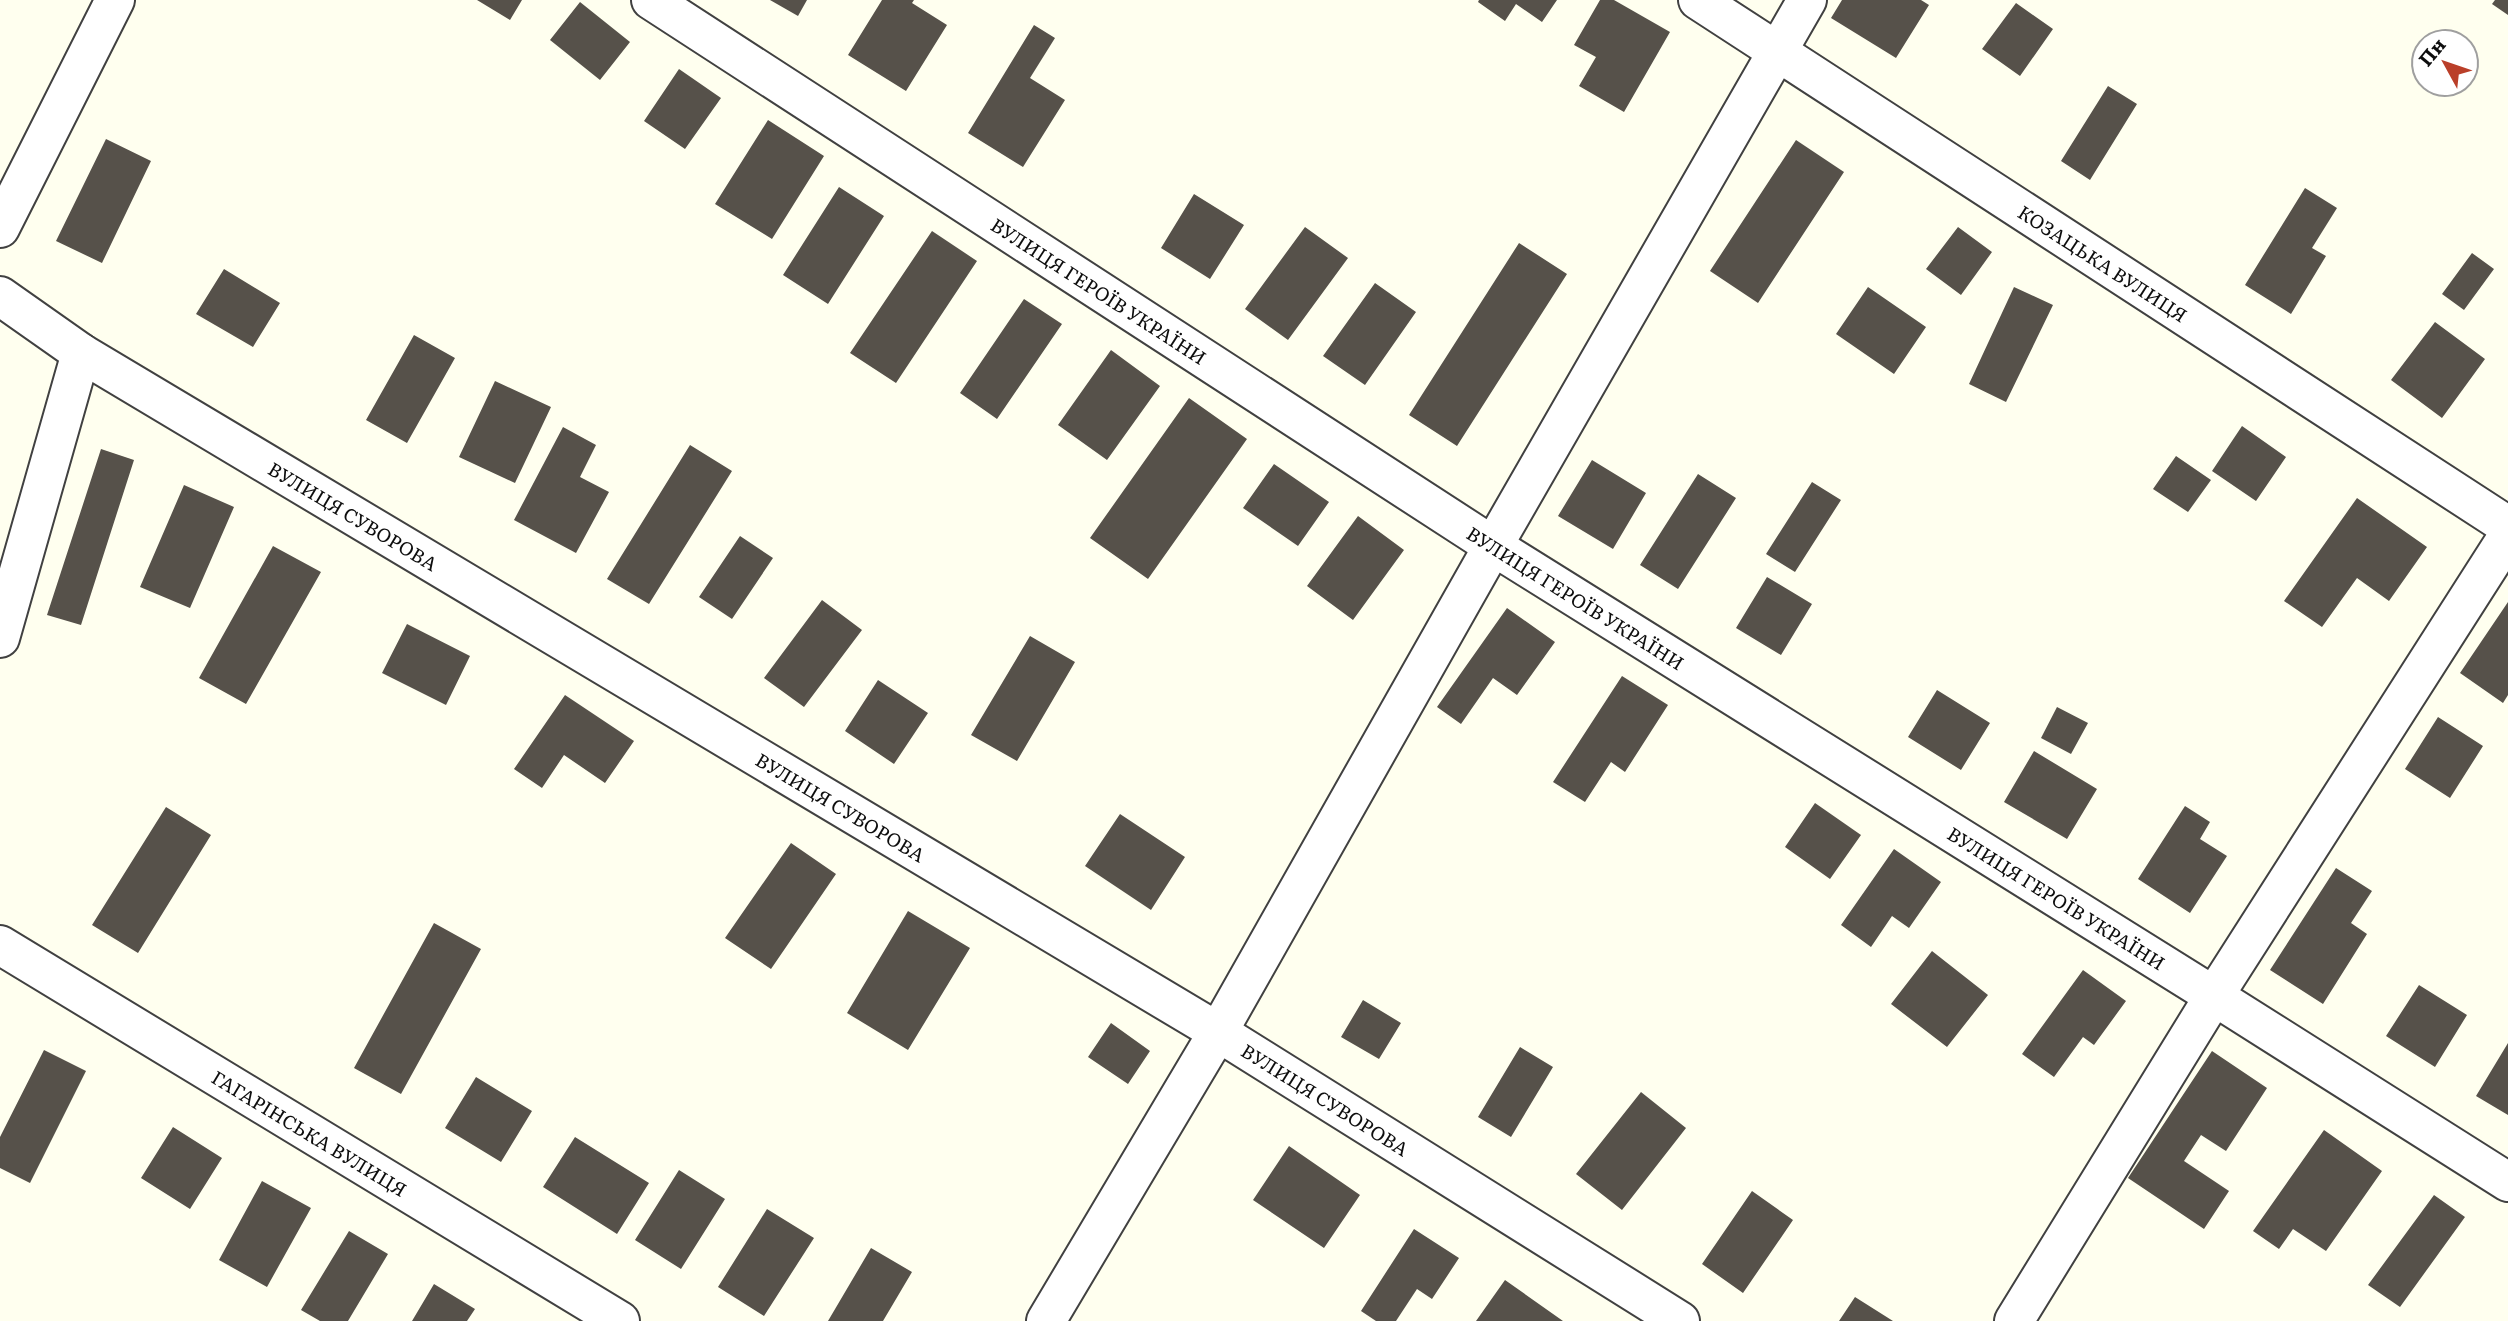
<svg xmlns="http://www.w3.org/2000/svg" width="2508" height="1321" viewBox="0 0 2508 1321" font-family="Literata,serif">
<rect width="100%" height="100%" fill="#ffffef"/>
<!-- building -->
<path fill="#56514a" d="M477 0H522L510 20Z
M770 0H807L798 16Z
M882 0H914L912 3 947 25 906 91 848 55Z
M1479 0H1557L1542 22 1516 4 1505 21 1478 2Z
M1600 0H1614L1670 32 1624 112 1579 86 1596 57 1574 45Z
M1842 0H1921L1929 5 1896 58 1831 18Z
M2495 0H2508V15L2492 4Z
M580 2 630 42 600 80 550 40Z
M2016 3 2053 29 2020 76 1982 49Z
M1034 25 1055 38 1030 78 1065 100 1023 167 968 133Z
M679 69 721 98 685 149 644 121Z
M2108 86 2137 104 2090 180 2061 161Z
M768 120 824 156 772 239 715 204Z
M106 139 151 161 102 263 56 241Z
M1796 140 1844 172 1758 303 1710 271Z
M839 187 884 216 828 304 783 275Z
M2305 188 2337 208 2312 248 2326 256 2291 314 2245 285Z
M1194 194 1244 225 1210 279 1161 248Z
M1305 227 1348 258 1288 340 1245 309Z
M1958 227 1992 252 1961 295 1926 269Z
M932 231 977 261 896 383 850 353Z
M1519 243 1567 274 1457 446 1409 415Z
M2472 253 2494 269 2464 310 2442 294Z
M224 269 280 303 253 347 196 314Z
M1375 283 1416 312 1365 385 1323 356Z
M1868 287 1926 327 1894 374 1836 334Z
M2014 287 2053 305 2006 402 1969 384Z
M1024 299 1062 324 997 419 960 393Z
M2435 322 2485 359 2442 418 2391 380Z
M414 335 455 358 407 443 366 420Z
M1111 350 1160 386 1107 460 1058 425Z
M495 381 551 407 515 483 459 457Z
M1189 398 1247 439 1148 579 1090 538Z
M2242 426 2286 457 2256 501 2212 471Z
M563 427 596 445 580 477 609 492 576 553 514 520Z
M690 445 732 471 649 604 607 579Z
M101 449 134 460 81 625 47 615Z
M2176 456 2211 480 2188 512 2153 489Z
M1592 460 1646 493 1613 549 1558 516Z
M1274 464 1329 502 1298 546 1243 508Z
M1698 474 1736 498 1678 589 1640 565Z
M1812 482 1841 500 1795 572 1766 554Z
M184 485 234 507 190 608 140 587Z
M2357 498 2427 547 2389 601 2357 578 2322 627 2284 601Z
M1358 516 1404 550 1353 620 1307 586Z
M740 536 773 558 732 619 699 597Z
M273 546 321 572 246 704 199 678Z
M1767 577 1812 604 1781 655 1736 628Z
M822 600 862 630 804 707 764 678Z
M2508 602V695L2503 703 2460 673Z
M1507 608 1555 642 1517 695 1493 678 1461 724 1437 707Z
M407 624 470 656 446 705 382 673Z
M1030 636 1075 662 1017 761 971 735Z
M1622 676 1668 705 1625 772 1611 762 1585 802 1553 782Z
M878 680 928 713 894 764 845 731Z
M1937 690 1990 723 1961 770 1908 737Z
M565 695 634 741 605 783 564 755 542 788 514 769Z
M2057 707 2088 723 2071 754 2041 738Z
M2438 717 2483 746 2450 798 2405 769Z
M2034 751 2097 789 2067 839 2004 802Z
M1815 803 1861 835 1830 879 1785 847Z
M2185 806 2210 822 2200 839 2227 856 2190 913 2138 879Z
M166 807 211 835 138 953 92 925Z
M1120 814 1185 857 1151 910 1085 866Z
M791 843 836 874 771 969 725 938Z
M1894 849 1941 882 1909 928 1892 916 1871 947 1841 925Z
M2336 868 2372 891 2351 923 2367 934 2323 1004 2270 970Z
M908 911 970 948 908 1050 847 1013Z
M434 923 481 949 401 1094 354 1068Z
M1932 951 1988 995 1947 1047 1891 1004Z
M2083 970 2126 1001 2094 1045 2083 1037 2054 1077 2022 1054Z
M2419 985 2467 1015 2435 1067 2386 1036Z
M1363 1000 1401 1023 1379 1059 1341 1037Z
M1111 1023 1150 1051 1128 1084 1088 1057Z
M2508 1043V1115L2476 1096Z
M1520 1047 1553 1067 1511 1137 1478 1117Z
M44 1050 86 1071 30 1183 0 1168V1137Z
M2212 1051 2267 1088 2226 1151 2201 1135 2184 1161 2229 1191 2204 1229 2128 1178Z
M476 1077 532 1111 501 1162 445 1128Z
M1641 1092 1686 1128 1622 1210 1576 1174Z
M173 1127 222 1158 190 1209 141 1178Z
M2324 1130 2382 1171 2326 1251 2293 1229 2279 1249 2253 1231Z
M575 1137 649 1183 617 1234 543 1187Z
M1289 1146 1360 1195 1324 1248 1253 1200Z
M679 1170 725 1199 681 1269 635 1240Z
M262 1181 311 1208 267 1287 219 1260Z
M1752 1191 1793 1220 1743 1293 1702 1264Z
M2434 1195 2465 1217 2400 1307 2368 1285Z
M767 1209 814 1238 764 1316 718 1287Z
M1414 1229 1459 1258 1432 1299 1417 1289 1396 1321H1376L1361 1311Z
M349 1231 388 1254 348 1321H320L301 1310Z
M871 1248 912 1272 883 1321H828Z
M1505 1280 1563 1321H1476Z
M434 1284 475 1309 467 1321H412Z
M1855 1297 1893 1321H1839Z"/>
<g fill="none" stroke-linecap="round" stroke-linejoin="round">
<defs>
<g id="minor">
<path id="s1" d="M651 0 1493 546 2214 996 2508 1182"/>
<path id="s2" d="M1698 0 2508 526"/>
<path d="M0 228 115 0"/>
<path id="s3" d="M0 296 81 353 1218 1032 1680 1321"/>
<path d="M0 638 81 353"/>
<path id="s4" d="M0 945 620 1321"/>
<path d="M1046 1321 1218 1032 1493 546 1807 0"/>
<path d="M2014 1321 2214 996 2508 536"/>
</g>
</defs>
<!-- minor casing -->
<use href="#minor" stroke="#414141" stroke-width="42"/>
<!-- minor -->
<use href="#minor" stroke="#fff" stroke-width="38"/>
</g>
<g text-anchor="middle" dominant-baseline="central" stroke-width="7" stroke-linejoin="round" paint-order="stroke">
<!-- street labels -->
<g font-size="19" fill="#0e0e0e" stroke="#fff">
<text stroke="none"><textPath href="#s2" startOffset="483">КОЗАЦЬКА ВУЛИЦЯ</textPath></text>
<text stroke="none"><textPath href="#s1" startOffset="534">ВУЛИЦЯ ГЕРОЇВ УКРАЇНИ</textPath></text>
<text stroke="none"><textPath href="#s3" startOffset="416">ВУЛИЦЯ СУВОРОВА</textPath></text>
<text stroke="none"><textPath href="#s1" startOffset="1101">ВУЛИЦЯ ГЕРОЇВ УКРАЇНИ</textPath></text>
<text stroke="none"><textPath href="#s3" startOffset="984">ВУЛИЦЯ СУВОРОВА</textPath></text>
<text stroke="none"><textPath href="#s1" startOffset="1668">ВУЛИЦЯ ГЕРОЇВ УКРАЇНИ</textPath></text>
<text stroke="none"><textPath href="#s3" startOffset="1550">ВУЛИЦЯ СУВОРОВА</textPath></text>
<text stroke="none"><textPath href="#s4" startOffset="362">ГАГАРІНСЬКА ВУЛИЦЯ</textPath></text>
</g>
</g>
<!-- north arrow -->
<g transform="translate(2445 63) rotate(310)"><circle r="33" fill="#ffffff" stroke="#9f9f9f" stroke-width="2"/>
<path d="M0-5L12 26L0 18L-12 26Z" fill="#ba3f29"/>
<text y="-10" font-size="19" font-weight="bold" text-anchor="middle" fill="#0e0e0e">Пн</text>
</g>
</svg>
